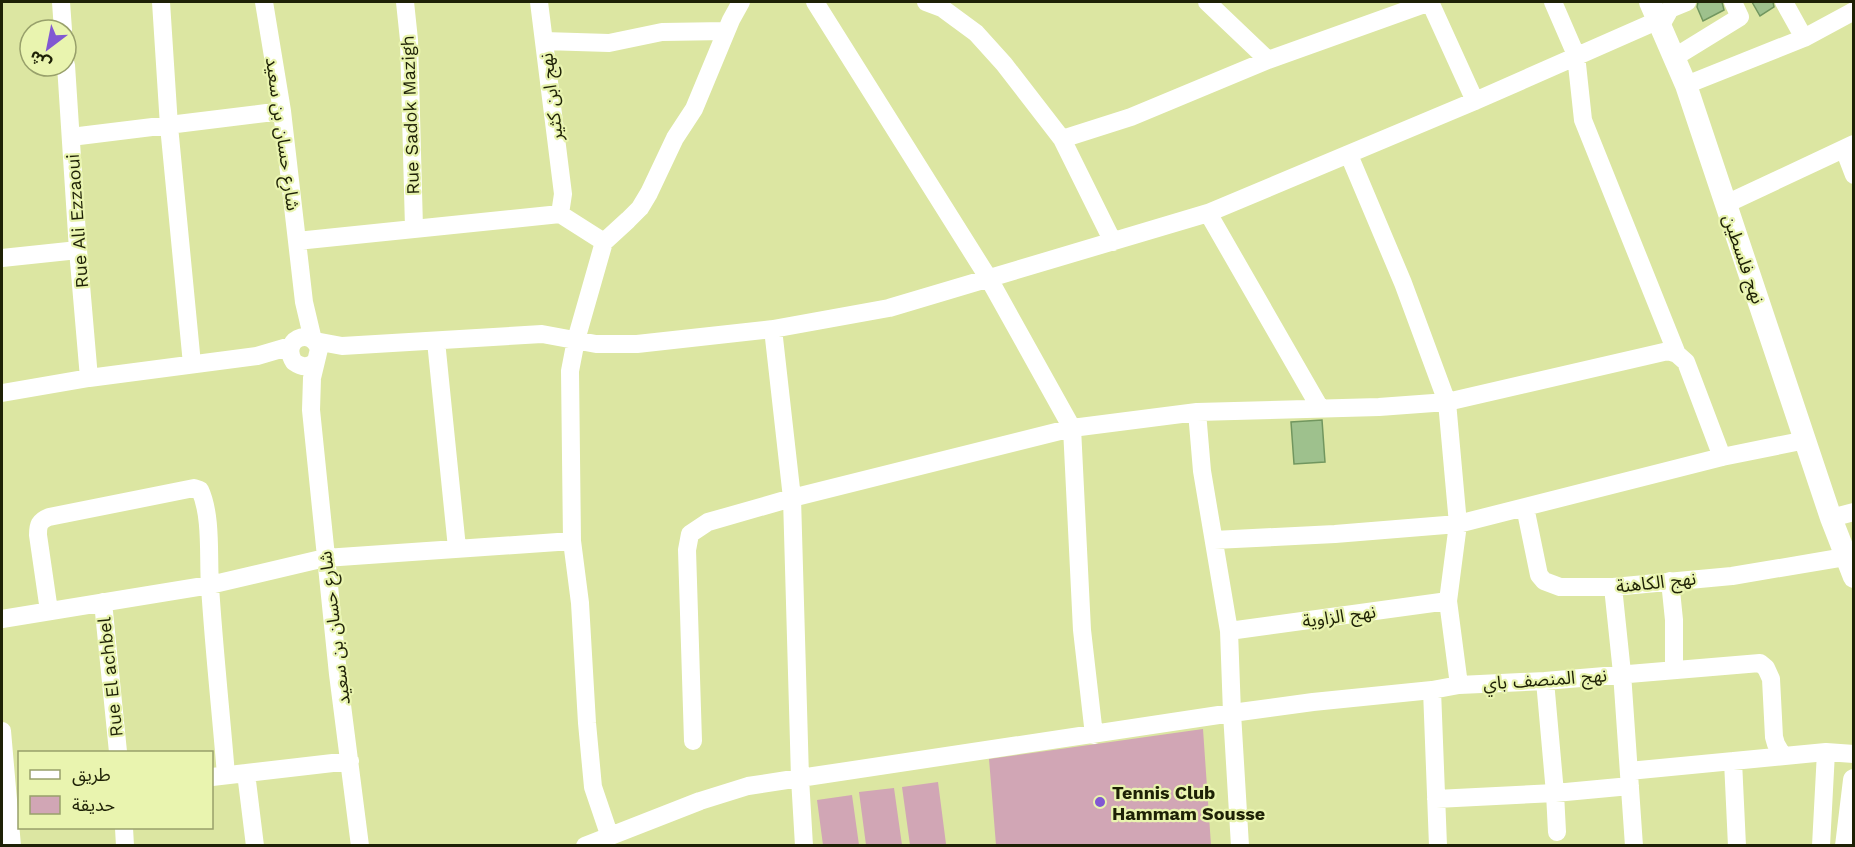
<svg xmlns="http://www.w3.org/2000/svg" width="1855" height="847" viewBox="0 0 1855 847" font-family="'Work Sans','Noto Sans Arabic',sans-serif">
<rect width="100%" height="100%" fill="#dce6a2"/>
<!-- green -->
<path fill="#d1a6b5" d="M1203 729 1211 845H996L989 759Z
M938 782 946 844 910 845 902 787Z
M894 788 902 845H866L859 792Z
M852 795 859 845H823L817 800Z"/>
<!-- building -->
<path fill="#9ec18d" stroke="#71965f" stroke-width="1.5" d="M1698 2H1722L1724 10 1703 21 1697 7Z
M1752 2H1773L1774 7 1760 16Z
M1322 420 1325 462 1294 464 1291 422Z"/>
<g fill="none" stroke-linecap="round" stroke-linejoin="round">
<!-- minor -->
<path stroke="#fff" stroke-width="18" d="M61 2 63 30
M161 2 169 126 192 364
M264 2 282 111 304 302 313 340
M405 2 409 40 414 228
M815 2 989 279 1072 428 1082 630 1094 735
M926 2 942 8 976 33 1004 64 1062 139 1113 242
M1207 2 1268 60
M1430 2 1475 101
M1553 2 1576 55 1583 120 1677 354
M1784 2 1804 38
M1661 25 1670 9 1687 2
M544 41 609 43 662 32 726 31
M1675 57 1740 17 1733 2
M66 65 78 250 89 378
M1686 85 1804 38 1854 11
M71 137 282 111
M1062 139 1131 117 1268 60 1430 2
M1844 149 1854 175
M1349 155 1403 283 1447 402 1458 524 1448 601 1459 685
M1726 204 1854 144
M1208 213 1320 408
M560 214 604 242
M297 241 560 214 563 194 539 2
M2 258 78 250
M315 341 342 346 542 334 596 344H637L773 329 889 308 1208 213 1475 101 1659 20
M436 341 457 548
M315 362C308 368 301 367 294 362 280 341 310 325 319 349L312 378 311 410 338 674 360 846
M2 393 89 378 257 356 291 346
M1197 412 1202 471 1229 631 1232 713 1240 846
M1525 507 1539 575 1544 581 1560 587H1613L1732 576 1845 557
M1831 518 1854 512
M1214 540 1335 534 1458 524 1722 457 1806 440
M1670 581 1674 620V669
M1613 587 1622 673 1634 846
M103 602 118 752
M49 611 38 535C38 525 39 521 49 517L194 488 200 490C212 516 208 558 210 586 214 650 221 713 226 775
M2 619 210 585 325 558 572 541
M1229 631 1448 601
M1545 681 1555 793 1557 832
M1432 690 1438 846
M2 731 12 846
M693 741 687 550 690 534 708 522 792 498 1072 428 1197 412 1379 407 1447 402 1668 351 1677 354 1686 362 1722 457
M1733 761 1737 846
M1629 771 1826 752 1854 754
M246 773 255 846
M212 777 350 761
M1436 799 1555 793 1630 786
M124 828 125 846
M610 837 593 787 587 723 580 603 572 541 570 371 576 340 604 242 628 220 640 208 649 193 675 138 694 109 731 20 741 2
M585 846 700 801 748 786 800 778 792 498 773 329
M804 846 800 778 1232 713 1313 702 1432 690 1459 685 1545 681 1760 663 1766 668 1771 679 1774 737 1776 744 1783 756
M1821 846 1826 752"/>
<!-- major -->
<path stroke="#fff" stroke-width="22" d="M1650 2 1686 85 1831 518 1854 577
M1846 846 1854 780"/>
</g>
<!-- markers -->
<circle fill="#8158d2" stroke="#e9f4af" stroke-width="2" cx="1100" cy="802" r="6"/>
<g text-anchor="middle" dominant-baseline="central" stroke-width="4.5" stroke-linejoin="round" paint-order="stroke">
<!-- street labels -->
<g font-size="18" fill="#1e2106" stroke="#e9f4af">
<text transform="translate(551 97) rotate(-97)">نهج ابن كثير</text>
<text transform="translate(410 115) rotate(-92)">Rue Sadok Mazigh</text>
<text transform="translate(283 134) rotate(82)">شارع حسان بن سعيد</text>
<text transform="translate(77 221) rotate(-94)">Rue Ali Ezzaoui</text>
<text transform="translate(1744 259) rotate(71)">نهج فلسطين</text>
<text transform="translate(1656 582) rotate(-6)">نهج الكاهنة</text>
<text transform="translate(1339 616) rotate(-8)">نهج الزاوية</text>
<text transform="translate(334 628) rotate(-97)">شارع حسان بن سعيد</text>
<text transform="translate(110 677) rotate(-96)">Rue El achbel</text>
<text transform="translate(1545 679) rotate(-4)">نهج المنصف باي</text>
</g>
<!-- poi labels -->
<g font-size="18" font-weight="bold" fill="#1e2106" stroke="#e9f4af" text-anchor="start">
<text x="1112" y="792">Tennis Club<tspan x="1112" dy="21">Hammam Sousse</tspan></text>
</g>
</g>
<!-- border -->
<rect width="1855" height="847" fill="none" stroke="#1e2106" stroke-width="6"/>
<!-- legend -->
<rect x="18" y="751" width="195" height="78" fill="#e9f4af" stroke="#98a06b" stroke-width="1.5"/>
<rect x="30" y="770" width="30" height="9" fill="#ffffff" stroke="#98a06b" stroke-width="1.5"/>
<text x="72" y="781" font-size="18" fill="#1e2106">طريق</text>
<rect x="30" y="796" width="30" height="18" fill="#d1a6b5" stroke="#98a06b" stroke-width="1.5"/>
<text x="72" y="811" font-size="18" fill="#1e2106">حديقة</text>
<!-- north arrow -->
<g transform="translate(48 48) rotate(212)"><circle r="28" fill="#e9f4af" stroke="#98a06b" stroke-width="1.5"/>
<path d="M0-4.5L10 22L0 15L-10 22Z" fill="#8158d2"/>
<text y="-9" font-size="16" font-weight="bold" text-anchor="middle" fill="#1e2106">ش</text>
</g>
</svg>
